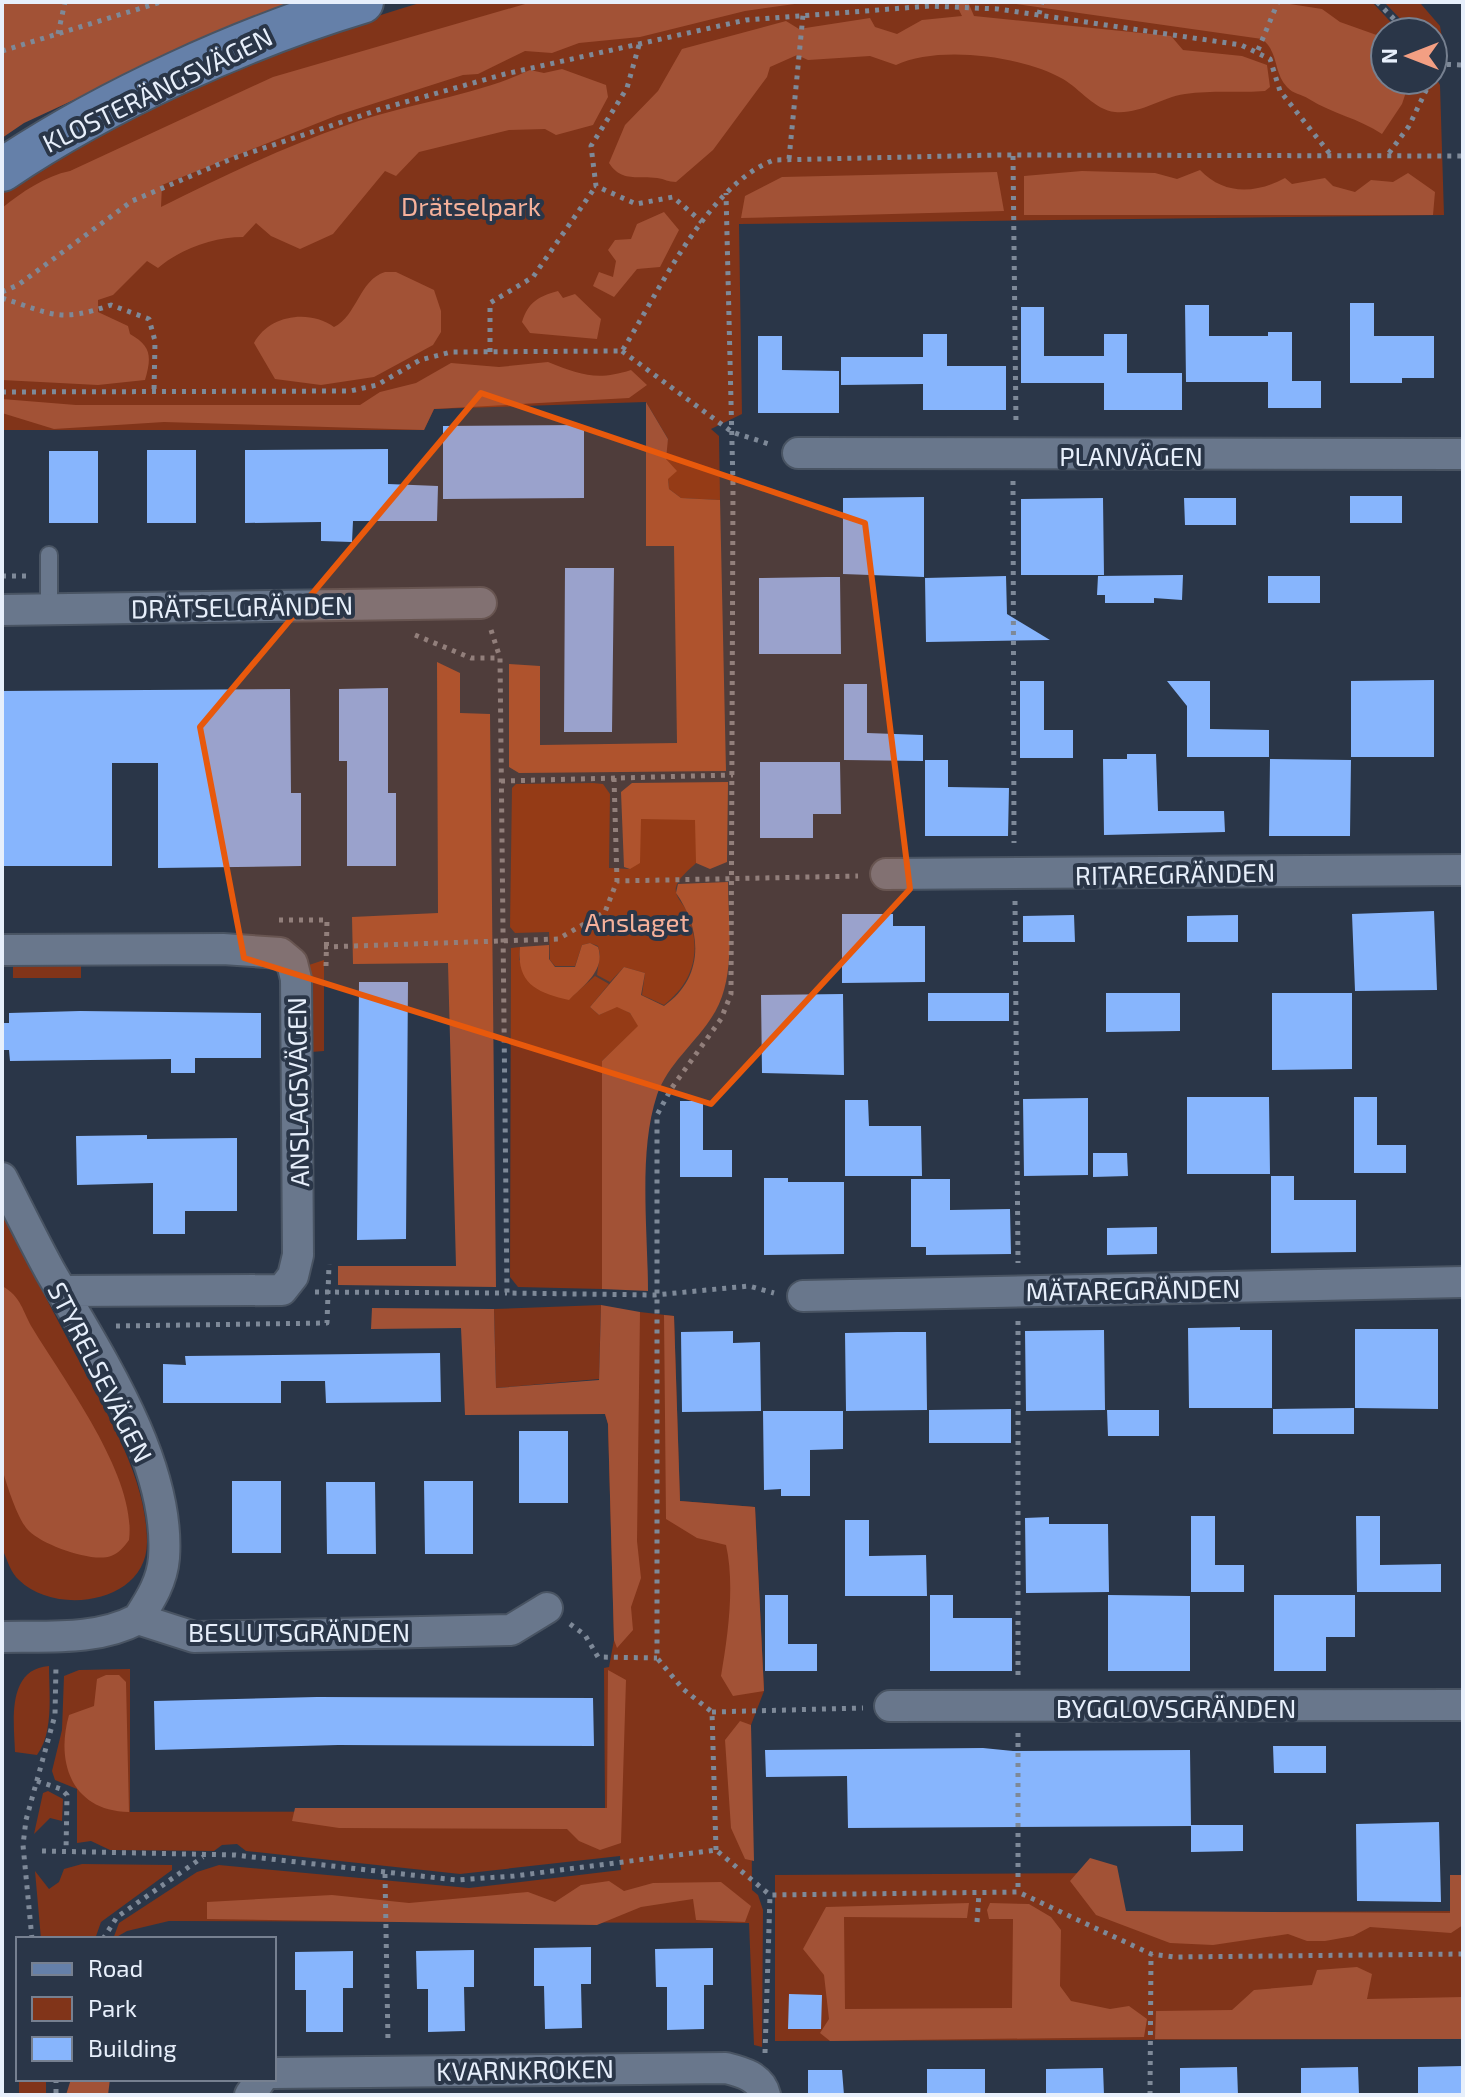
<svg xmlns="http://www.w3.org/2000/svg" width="1465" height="2097" viewBox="0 0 1465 2097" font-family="'Exo 2',sans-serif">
<rect width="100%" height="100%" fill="#2a3648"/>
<!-- green -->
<path fill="#813419" d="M423 2 1373 3 1400 32H1385V80H1433V73L1440 85 1444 215 739 224 742 414 711 429 719 436 720 500 681 498 669 489 665 450 668 439 646 402 434 409 424 430H2V190C134 110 275 45 423 2Z
M1384 2 1421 4 1440 26 1445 55 1433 50V32H1413Z
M593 783 603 784 610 794 609 868 630 869 640 819H696V863C690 869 678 878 676 887 674 896 682 902 686 910 702 947 696 980 664 1005L642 995 645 973 624 967 610 982 597 975 600 954 598 946 590 943 582 945 575 966H555L550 960 549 932 515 933 510 927 512 788 516 784Z
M520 947 519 960 569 999 595 976 609 984 590 1007 599 1015 617 1006 630 1013 639 1026 602 1061V1289L518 1287 510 1277 511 948Z
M324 960V1051L311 1052 309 965Z
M13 962H81V978H13Z
M2 1214C27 1261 51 1308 76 1355 105 1411 147 1477 147 1542 147 1604 55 1616 19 1580 11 1573 8 1562 4 1553Z
M601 1305 599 1379 496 1388 494 1309Z
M640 1312 674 1316 680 1501 755 1507 764 1691 751 1725 752 1890 758 1895 763 1910 762 2047 754 2045 749 1923 169 1921 127 1931 113 1939 119 1923 197 1872 219 1865 469 1888 621 1870 620 1856 460 1874 246 1851 237 1844 222 1845 214 1851 110 1850 91 1841 77 1843V1789L55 1780 52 1771 62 1730 64 1676 79 1670 130 1669V1812L605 1811 604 1668 609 1667 614 1640 608 1424 605 1414 619 1390Z
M49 1666C49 1693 54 1732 37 1755L15 1752C14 1723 6 1669 49 1666Z
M48 1791 63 1799 62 1821 50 1818 34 1834 43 1793Z
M82 1864 172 1865V1870L101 1922 95 1939H41L35 1871 49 1889 59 1882 64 1869Z
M1107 1873 1112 1913 1463 1911V2039L775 2041V1875Z
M19 2079H46V2095H19Z"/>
<!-- forest -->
<path fill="#a25236" d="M2 2H297L171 55 24 123 2 138Z
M532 2H809L745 11 640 37 579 43 552 53 525 51 478 74 463 75 338 115 162 185 161 207C222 177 283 147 347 125 407 103 472 97 530 70L544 73 562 69 606 85 608 97 593 125 556 135 545 129 509 130 419 152 396 176 385 171 333 234 300 249 271 236 256 223 243 237C214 237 180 249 158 268L147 261 113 295 98 300V312L128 326 130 334C151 346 152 356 145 380L98 385 2 380V208C22 192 45 176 70 171L273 77Z
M955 2H968L974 16 1171 36 1183 50 1242 56 1267 65 1270 87 1265 91C1238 93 1212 90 1185 94 1159 98 1142 114 1115 112 1095 110 1080 89 1063 79 1023 56 938 45 896 65L870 56 808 60 797 55 770 67 767 77 713 150 676 182C668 182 665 179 657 178 638 175 622 183 609 163L625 125 658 91 682 49 786 21 799 29 870 18 875 27 897 34 922 20 962 16Z
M1002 2H1277L1322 9 1340 22 1385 38V80H1410L1402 104 1382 134C1358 118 1333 114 1309 99 1301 94 1293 94 1287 87 1273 72 1279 52 1262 39Z
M1200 170C1224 195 1255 194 1285 178L1292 184 1325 178 1333 186 1355 192 1371 180 1393 182 1408 173 1435 192 1433 215H1024V176L1082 171 1155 173 1177 179Z
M997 172 1004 211 741 218 745 196 782 177Z
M664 212 679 230 660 267 637 269 614 297 593 286 599 272 613 277 616 261 608 250 615 240 631 239 637 224Z
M385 272H396L434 290 441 311V332L433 345 374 377 321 385 275 379 254 343C269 315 309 309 334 327 357 316 359 280 385 272Z
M558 291 563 298 575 294 601 319 597 339 530 333 522 322C528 302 539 296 558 291Z
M548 362C581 375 597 381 631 370L647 385 629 398 434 409 424 430 164 422 54 429 2 413V399L76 405H360L380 392 416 383 451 363 499 367Z
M646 402 668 439 666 459 677 471 668 479 669 489 681 498 720 500 726 771 519 773 509 767V664L540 666V745L677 743 674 546H646Z
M437 662 460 673V713L490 714 496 1287 338 1285V1266H456L448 963 353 964 352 917 438 913Z
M728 782 727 862 710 869 696 863 695 820 641 819 640 863 630 869 624 867 621 792 632 783Z
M728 882C728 920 735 969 719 1004 704 1037 669 1060 657 1095 638 1152 648 1231 648 1291L602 1289V1061L638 1026 630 1013 617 1007 599 1015 590 1007 624 967 645 973 641 995 664 1006C704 978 703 931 676 893L678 884Z
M590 943 598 947C606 970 584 985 569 1000 538 993 516 984 520 947L549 945V959L555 967H575L582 945Z
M2 1286C22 1297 22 1311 33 1329 65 1382 137 1477 129 1540 124 1547 119 1553 111 1556 92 1563 43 1545 29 1531 18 1521 6 1483 2 1468Z
M601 1305 640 1312 637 1541 641 1578 631 1607 633 1630 617 1648 614 1640 608 1424 605 1414 465 1415 461 1328 371 1329 372 1308 494 1309 496 1388 599 1380Z
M664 1315 674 1316 680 1501 755 1507 764 1691 733 1696 721 1676C728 1635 735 1585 726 1545L697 1538 666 1519Z
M608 1670 626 1680 621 1843 600 1850 579 1841 567 1829 339 1828 292 1821 295 1808H607Z
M106 1675H119L126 1682 129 1812C73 1811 55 1764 69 1715L94 1706 97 1679Z
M740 1721 751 1725 754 1861 745 1859 731 1828 725 1740Z
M1090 1858 1117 1866 1126 1911 1450 1913V1875H1463V1925L1451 1933 1370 1927 1353 1936 1325 1941H1307L1288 1934 1213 1945 1170 1943 1096 1915 1070 1881Z
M609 1881 624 1891 653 1883 721 1882 751 1906 745 1922 696 1920 693 1899 641 1907 597 1925 207 1919V1902L332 1895 409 1903 528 1892 555 1902 581 1885Z
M969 1903 967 1918 844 1917 845 2009 1012 2008 1013 1919H989L987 1910 990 1903 1029 1904 1051 1917 1061 1930 1060 1986 1071 2001 1110 2009 1129 2006 1147 2019 1144 2037 830 2041 820 2033 829 2019 824 1975 803 1949 826 1907Z
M1357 1967 1372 1974 1367 1999 1463 1997V2039H1155L1156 2011 1232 2010 1254 1990 1312 1985 1317 1970Z
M71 2079H110L108 2095H66Z"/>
<!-- building -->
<path fill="#87b5fd" d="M1350 303H1374V336H1434V378H1402V383H1350Z
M1185 305H1209V336H1268V332H1292V381H1321V408H1268V382H1186Z
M1021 307H1044V356H1104V334H1127V373H1182V410H1104V383H1021Z
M923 334H947V366H1006V410H923V384L841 385V357H923Z
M758 336H782V370L839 371V413H758Z
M584 425V498L443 499V426Z
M388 449V484L438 486 437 521H353L352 542 321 541V522L245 523V450Z
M147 450H196V523H147Z
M49 451H98V523H49Z
M1350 496H1402V523H1350Z
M924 497V577L843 574V498Z
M1103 498 1104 575H1021V499Z
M1184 498H1236V525H1185Z
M565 568H614L612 732H564Z
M1183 575 1182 600 1154 598V603H1105V595H1097L1098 576Z
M1006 576 1007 614 1050 640 926 642 925 578Z
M1268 576H1320V603H1268Z
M826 577H840L841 654H759V578Z
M1434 680V757H1351V681Z
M1020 681H1044V730H1073V758H1020Z
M1167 681H1210V729L1269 730V757H1187V706Z
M844 684H867V733L923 735V761L844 760Z
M388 688V793H396V866H347V761H339V689Z
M290 689 291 793H301V866L158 868V763H112V866H2V691Z
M1127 754H1156L1158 811H1224L1225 832 1104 835 1103 759H1127Z
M1270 759 1351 760 1350 836H1269Z
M925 760H948V787L1009 788 1008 836H925Z
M760 762H840L841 814H813V838H760Z
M1434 911 1437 990 1355 991 1352 914Z
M842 914H893V926H925V982L842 983Z
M1074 915 1075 942H1023V916Z
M1238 915V942H1187V916Z
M359 982H408L406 1239 357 1240Z
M928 993H1009V1021H928Z
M1106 993H1180V1031L1106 1032Z
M1272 993H1352V1069L1272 1070Z
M843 994 844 1075 762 1073 761 995Z
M80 1011 261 1013V1058H195V1073H171V1059L10 1061 9 1050H2V1023H9V1013Z
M1187 1097H1269L1270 1174H1187Z
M1354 1097H1377V1145H1406V1173H1354Z
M1088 1098V1175L1024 1176 1023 1099Z
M845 1100H868L869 1126H921L922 1176H845Z
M680 1101H703V1150H732V1177H680Z
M147 1135V1139L237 1138V1211H185V1234H153V1183L77 1185 76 1136Z
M1093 1153H1127L1128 1176 1093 1177Z
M1271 1176H1294V1200H1356V1252L1271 1253Z
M764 1178H788V1182H844V1254L764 1255Z
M911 1179H950V1210L1010 1209 1011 1254 926 1255V1247H911Z
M1157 1227V1254L1107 1255V1228Z
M1240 1327V1330H1272V1408H1189L1188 1328Z
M1355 1329H1438V1409L1355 1408Z
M1104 1330 1105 1410 1026 1411 1025 1331Z
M733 1331V1343L760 1342 761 1411 682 1412 681 1332Z
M897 1332H926L927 1410 846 1411 845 1333Z
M440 1353 441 1402 326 1403 325 1381H281V1403H163V1364L186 1365 185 1356Z
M1354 1408V1434H1273V1409Z
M1011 1409V1443H929V1410Z
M1107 1410H1159V1436H1108Z
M763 1411H843V1449L810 1450V1496H781V1489L764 1490Z
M519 1431H568V1503H519Z
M232 1481H281V1553H232Z
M424 1481H473V1554H425Z
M326 1482H375L376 1554H327Z
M1191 1516H1215V1565H1244V1592H1191Z
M1356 1516H1380V1565L1441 1564V1592H1357Z
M1049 1517V1524H1108L1109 1592 1026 1593 1025 1518Z
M845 1520H869V1556L926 1555 927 1596H845Z
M765 1595H788V1644H817V1671H765Z
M930 1595H953V1618H1012V1671H930Z
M1108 1595 1190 1596V1671H1108Z
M1274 1595H1355V1637H1326V1671H1274Z
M317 1697 593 1698 594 1746 338 1745 155 1750 154 1701Z
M1273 1746H1326V1773H1274Z
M983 1748 1013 1751 1190 1750 1191 1825H1243V1851L1191 1852V1826L848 1828 847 1776 766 1777 765 1750Z
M1439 1822 1441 1902 1357 1901 1356 1824Z
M591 1947V1984H581L582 2028 545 2029 544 1986H534V1948Z
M713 1948V1985H704V2029L667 2030V1987H656L655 1949Z
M474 1950V1987H464L465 2031 428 2032V1989H417L416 1951Z
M353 1951V1988H343V2032H306V1990H295V1952Z
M789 1994 822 1995 821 2029H788Z
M1463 2066V2095H1418V2067Z
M1237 2067 1238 2095H1180V2068Z
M1358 2067 1359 2095H1301V2068Z
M1103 2068 1104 2095H1046V2069Z
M927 2069H985V2095H927Z
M808 2070H842L844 2095H808Z"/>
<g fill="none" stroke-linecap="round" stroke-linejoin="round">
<defs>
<path id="lane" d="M49 555V609"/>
<path id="street" d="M798 453 1463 454
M2 610 481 603
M886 874 1463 870
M2 950 223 949 280 953 292 963 296 979 298 1255 293 1276 282 1290 62 1291
M2 1178C18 1209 33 1240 50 1271 96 1351 171 1462 164 1558 162 1582 150 1600 138 1619
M803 1296 1463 1282
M2 1637C47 1636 97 1641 138 1619L194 1637 511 1630 547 1608
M890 1706 1463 1705
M274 2073 726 2068C742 2072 761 2077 765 2095
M250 2095 261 2079"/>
<path id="secondary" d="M2 170C106 100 243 38 362 2"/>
</defs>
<!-- lane casing -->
<use href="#lane" stroke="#495463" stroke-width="20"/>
<!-- street casing -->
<use href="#street" stroke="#495463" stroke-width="34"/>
<!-- secondary casing -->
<use href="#secondary" stroke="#495463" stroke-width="46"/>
<!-- path -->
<path stroke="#7e8998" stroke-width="5" stroke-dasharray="4 6" stroke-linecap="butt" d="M1377 2 1407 32
M1039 14 1042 2
M58 34 65 2
M639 45 627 88 591 146 596 186 636 204 673 197 702 222
M1258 50 1278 2
M2 51 161 2
M1437 64 1463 65
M1433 74 1437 64
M1389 153 1409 126 1431 80
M1013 156 1016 424
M789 159 803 15
M2 292 18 285 132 201 231 159 384 108 505 74 746 20 930 6 998 9 1241 45 1270 59 1280 91 1330 154
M2 298C52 314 59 323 111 305L149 319 155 341 154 392
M622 351 732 432 772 445
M490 352V303L533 277 596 186
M2 392 350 391 377 385 420 360 451 352 622 351C659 292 707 185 774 160L998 155 1463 156
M1013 481 1014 843
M2 576H26
M491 630 500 658 507 1293 655 1295 749 1286 774 1293
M415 635 471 658H500
M614 778 617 881
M501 781 733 775
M1015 901 1018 1263
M279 920H327L326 966
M324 947 558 939 605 912 617 881 858 876
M315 1292 507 1293
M1018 1321V1679
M116 1326 327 1323 329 1264
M570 1624 585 1635 598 1657 657 1658
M712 1712 863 1708
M1018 1733V1892
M37 1781 61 1789 67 1795 66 1851
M716 1850 712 1712 683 1689 657 1658V1115L671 1089 721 1019 731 994 733 485 726 193
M42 1851 235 1855 456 1880 514 1876 716 1850 770 1895 1018 1892 1151 1954 1175 1957 1463 1954
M385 1874 388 2042
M977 1922 979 1893
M32 1939 23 1845 26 1820 55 1715 56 1665
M103 1939 117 1917 203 1857
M765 2053 770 1895
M56 2079V2095
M1150 2095 1151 1954"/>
<!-- lane -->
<use href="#lane" stroke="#69778c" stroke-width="16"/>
<!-- street -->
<use href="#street" stroke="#69778c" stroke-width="30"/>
<!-- secondary -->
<use href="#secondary" stroke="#6580a9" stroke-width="42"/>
</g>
<!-- marked area -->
<path fill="#e8590c" fill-opacity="0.2" stroke="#e8590c" stroke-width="6" stroke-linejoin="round" d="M481 393 865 523 910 889 711 1104 244 958 200 727Z"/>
<g text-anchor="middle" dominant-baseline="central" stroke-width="8" stroke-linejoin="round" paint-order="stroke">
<!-- street labels -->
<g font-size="26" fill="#e7effb" stroke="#2a3648">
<text transform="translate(157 89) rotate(-26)">KLOSTERÄNGSVÄGEN</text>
<text x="1131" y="455">PLANVÄGEN</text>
<text transform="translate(242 606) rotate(-1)">DRÄTSELGRÄNDEN</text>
<text transform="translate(1175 873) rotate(-1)">RITAREGRÄNDEN</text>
<text transform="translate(297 1092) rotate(-91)">ANSLAGSVÄGEN</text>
<text transform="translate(1133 1289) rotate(-1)">MÄTAREGRÄNDEN</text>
<text transform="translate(101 1372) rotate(63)">STYRELSEVÄGEN</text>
<text x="299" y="1631">BESLUTSGRÄNDEN</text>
<text x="1176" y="1707">BYGGLOVSGRÄNDEN</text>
<text transform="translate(525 2069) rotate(-1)">KVARNKROKEN</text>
</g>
<!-- park labels -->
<g font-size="26" fill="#f6b19b" stroke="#2a3648">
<text x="471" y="205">Drätselpark</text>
<text x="637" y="921">Anslaget</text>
</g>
</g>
<!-- border -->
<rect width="1465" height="2097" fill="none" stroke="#e7effb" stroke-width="8"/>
<!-- legend -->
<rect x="16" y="1937" width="260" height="144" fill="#2a3648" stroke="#768090" stroke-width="2"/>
<rect x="32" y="1963" width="40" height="12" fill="#6580a9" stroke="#768090" stroke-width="2"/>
<text x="88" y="1977" font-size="24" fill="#e7effb">Road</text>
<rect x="32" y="1997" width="40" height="24" fill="#813419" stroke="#768090" stroke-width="2"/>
<text x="88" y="2017" font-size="24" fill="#e7effb">Park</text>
<rect x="32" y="2037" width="40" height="24" fill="#87b5fd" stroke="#768090" stroke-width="2"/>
<text x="88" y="2057" font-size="24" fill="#e7effb">Building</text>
<!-- north arrow -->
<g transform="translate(1409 56) rotate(270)"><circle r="38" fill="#2a3648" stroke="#768090" stroke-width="2"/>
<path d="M0-6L14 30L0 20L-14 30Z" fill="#f39f83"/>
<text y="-12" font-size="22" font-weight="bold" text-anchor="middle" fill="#e7effb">N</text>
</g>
</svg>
